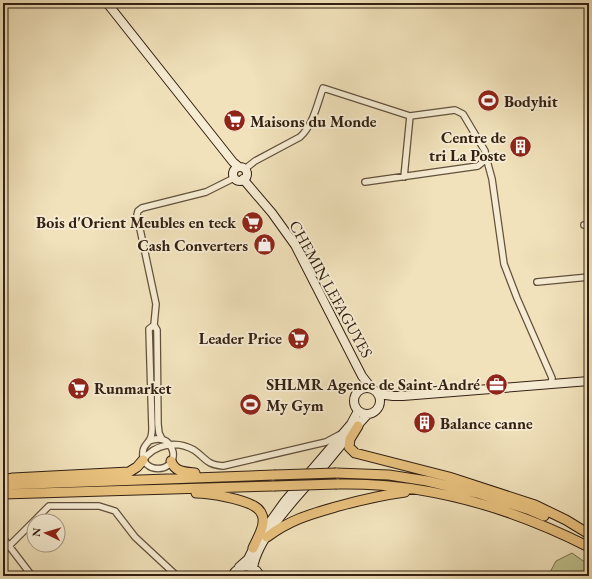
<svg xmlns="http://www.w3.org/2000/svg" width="592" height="579" viewBox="0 0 592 579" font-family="'EB Garamond',serif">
<rect width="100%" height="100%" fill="#f1e2bb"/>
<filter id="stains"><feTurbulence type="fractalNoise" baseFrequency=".005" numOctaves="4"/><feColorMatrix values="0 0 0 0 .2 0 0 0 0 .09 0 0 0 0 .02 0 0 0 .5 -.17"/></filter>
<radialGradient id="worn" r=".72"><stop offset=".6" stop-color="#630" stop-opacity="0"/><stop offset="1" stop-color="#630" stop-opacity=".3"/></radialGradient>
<!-- garden -->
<path fill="#bfc28d" stroke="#797250" d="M572 553 589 565V576H548L556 561Z"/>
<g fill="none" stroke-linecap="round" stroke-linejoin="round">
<defs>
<path id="minor" d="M245 169 255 161 300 137C313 125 317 105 323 88L410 116 455 110 463 114 485 151 486 157 492 179 504 264 517 298 552 378 551 384
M404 177 410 116
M365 182 478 166 484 161 486 157
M584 225H589
M537 282 589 277
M162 439 159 433 158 424 157 330 154 325 156 304 137 215 138 211 142 208 206 192 234 178
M149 441C154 439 160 437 166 441 170 444 172 448 173 452 176 474 140 474 143 452 143 447 146 445 149 441 151 438 152 433 152 429L149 329 154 325
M143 460C155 444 176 440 194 450 207 459 205 464 223 466L326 442 339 435
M34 521 49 506H99L115 511 135 537 177 576
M3 538 32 576
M9 546 34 521"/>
<path id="secondary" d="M107 3 233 162 239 167
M233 174a7 7 0 1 1 14 0a7 7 0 1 1-14 0Z
M243 179 272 213 295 245 362 376 372 389
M354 401a13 13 0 1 1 26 0a13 13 0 1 1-26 0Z
M378 394 393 396H403L589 381
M262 533 285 501 351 424 358 411
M239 567 248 559 256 543
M253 568C258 535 302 492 324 466 338 449 352 431 367 415
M232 576C238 564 254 563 260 576"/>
<path id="trunk" d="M358 426 350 439 349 447 355 453 449 477 535 505 566 520 589 534
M171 461C175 472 184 472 195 473
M336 473 389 475 427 481 477 493 530 510 544 516
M8 479 13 478 129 472 137 467 143 460
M337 484C427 482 510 507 589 547
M3 485 274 475
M196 493C210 493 242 499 254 506 260 509 264 516 263 522 263 530 256 541 253 548
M3 494 274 486
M267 537C291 519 311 514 339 506 361 500 383 495 405 492"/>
</defs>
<!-- minor casing -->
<use href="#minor" stroke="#62513d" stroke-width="8"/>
<!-- secondary casing -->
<use href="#secondary" stroke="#332113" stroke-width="10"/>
<!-- trunk casing -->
<use href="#trunk" stroke="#332113" stroke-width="11"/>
<!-- minor -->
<use href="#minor" stroke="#f6ecd3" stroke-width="5.5"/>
<!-- secondary -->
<use href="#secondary" stroke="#f6ecd3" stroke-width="8"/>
<!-- trunk -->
<use href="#trunk" stroke="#e8c17e" stroke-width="9"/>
<defs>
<path id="trunk-bridge" d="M274 475 336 473
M274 486 337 484"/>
</defs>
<!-- trunk-bridge casing -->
<use href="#trunk-bridge" stroke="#332113" stroke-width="11" stroke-linecap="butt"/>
<!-- trunk-bridge -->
<use href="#trunk-bridge" stroke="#e8c17e" stroke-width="9"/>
</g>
<!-- icons -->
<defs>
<symbol id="stadium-disc" viewBox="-11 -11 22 22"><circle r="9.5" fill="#8f2418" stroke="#f6ecd3"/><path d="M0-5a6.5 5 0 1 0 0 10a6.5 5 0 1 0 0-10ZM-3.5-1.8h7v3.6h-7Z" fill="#fff"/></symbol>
<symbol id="supermarket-disc" viewBox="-11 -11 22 22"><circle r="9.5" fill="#8f2418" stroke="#f6ecd3"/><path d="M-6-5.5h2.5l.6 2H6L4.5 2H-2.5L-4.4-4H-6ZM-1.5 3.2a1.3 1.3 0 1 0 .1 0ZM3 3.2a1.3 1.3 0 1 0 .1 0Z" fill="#fff"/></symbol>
<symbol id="building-disc" viewBox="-11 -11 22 22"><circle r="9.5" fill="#8f2418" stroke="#f6ecd3"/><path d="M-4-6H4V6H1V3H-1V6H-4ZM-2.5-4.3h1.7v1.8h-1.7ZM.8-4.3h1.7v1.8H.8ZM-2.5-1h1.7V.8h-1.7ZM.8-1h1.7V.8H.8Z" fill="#fff"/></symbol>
<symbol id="shop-disc" viewBox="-11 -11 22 22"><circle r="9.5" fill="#8f2418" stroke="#f6ecd3"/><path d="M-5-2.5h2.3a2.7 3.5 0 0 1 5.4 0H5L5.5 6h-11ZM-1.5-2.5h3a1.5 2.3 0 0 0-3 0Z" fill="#fff"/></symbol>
<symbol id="office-disc" viewBox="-11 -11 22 22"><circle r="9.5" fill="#8f2418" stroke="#f6ecd3"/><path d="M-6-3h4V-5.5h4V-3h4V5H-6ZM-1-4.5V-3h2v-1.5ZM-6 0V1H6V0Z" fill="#fff"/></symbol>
</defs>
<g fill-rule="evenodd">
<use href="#stadium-disc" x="476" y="88" width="25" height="25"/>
<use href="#supermarket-disc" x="222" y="108" width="25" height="25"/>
<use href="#building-disc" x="508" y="134" width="25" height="25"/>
<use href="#supermarket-disc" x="240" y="210" width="25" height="25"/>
<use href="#shop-disc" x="252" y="232" width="25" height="25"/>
<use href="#supermarket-disc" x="286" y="326" width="25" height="25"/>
<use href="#office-disc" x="484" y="372" width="25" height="25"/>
<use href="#supermarket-disc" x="66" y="376" width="25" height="25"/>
<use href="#stadium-disc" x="238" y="392" width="25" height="25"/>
<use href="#building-disc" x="412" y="410" width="25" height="25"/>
</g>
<g text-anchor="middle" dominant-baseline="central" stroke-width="4" stroke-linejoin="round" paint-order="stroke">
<!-- poi labels -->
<g font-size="16" font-weight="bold" fill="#332113" stroke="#f6ecd3" text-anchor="start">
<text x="504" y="101">Bodyhit</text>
<text x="250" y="121">Maisons du Monde</text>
<text x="506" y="137" text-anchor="end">Centre de<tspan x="506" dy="18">tri La Poste</tspan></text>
<text x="236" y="222" text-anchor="end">Bois d'Orient Meubles en teck</text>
<text x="248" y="245" text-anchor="end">Cash Converters</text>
<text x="282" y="338" text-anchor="end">Leader Price</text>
<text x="480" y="384" text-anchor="end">SHLMR Agence de Saint-André</text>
<text x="94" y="388">Runmarket</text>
<text x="266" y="405">My Gym</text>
<text x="440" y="423">Balance canne</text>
</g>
<!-- street labels -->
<g font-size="16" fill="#332113" stroke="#f6ecd3">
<text transform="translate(331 289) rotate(61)">CHEMIN LEFAGUYES</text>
</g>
</g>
<!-- margin -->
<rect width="592" height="579" fill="none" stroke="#f1e2bb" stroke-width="16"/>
<rect x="4" y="4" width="584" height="571" fill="none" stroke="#332113" stroke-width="2"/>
<rect x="8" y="8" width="576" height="563" fill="none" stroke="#332113"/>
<!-- north arrow -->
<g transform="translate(46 533) rotate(275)"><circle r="19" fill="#f6ecd3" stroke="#a89b86"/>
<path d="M0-3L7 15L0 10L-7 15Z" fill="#8f2418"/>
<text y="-6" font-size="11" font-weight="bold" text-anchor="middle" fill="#332113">N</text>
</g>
<rect width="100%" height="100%" filter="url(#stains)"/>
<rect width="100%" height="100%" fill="url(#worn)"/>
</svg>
